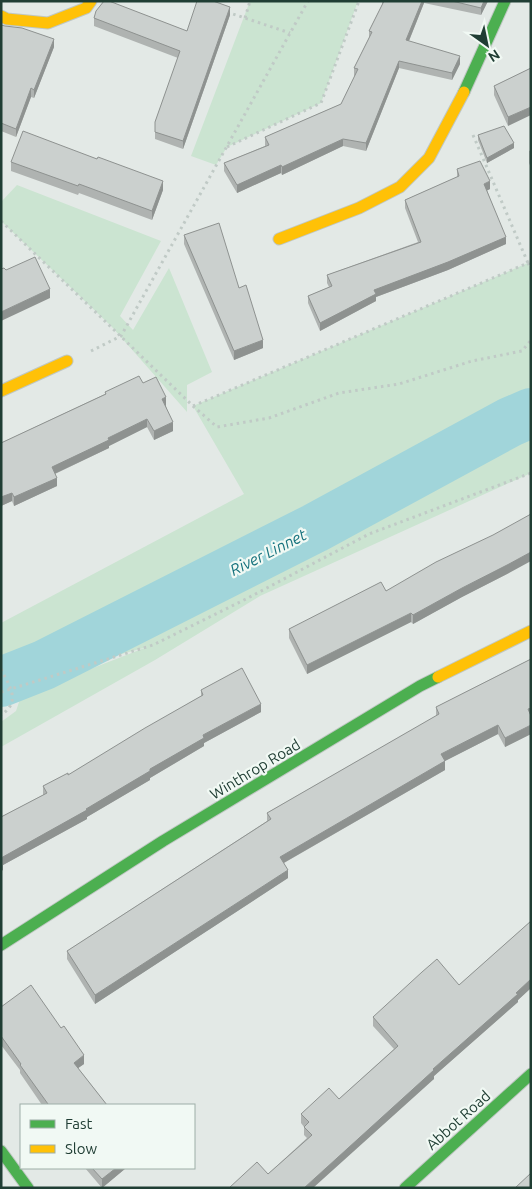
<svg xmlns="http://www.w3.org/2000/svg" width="532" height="1189" viewBox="0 0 532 1189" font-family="Ubuntu,sans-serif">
<rect width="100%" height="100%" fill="#e3e9e6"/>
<!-- green -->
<path fill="#cbe4d1" d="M250 1H358L321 103 227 147 216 165 191 156Z
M17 185 161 241 120 316 133 330 169 268 212 372 187 385V412L112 327 1 221V202Z
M528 263 531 269V473L260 596 155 660 1 747V722L16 711 21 696 147 647 16 683 1 661V623L244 494 193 406Z"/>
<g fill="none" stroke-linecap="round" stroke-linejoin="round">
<!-- river -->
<path stroke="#a1d5da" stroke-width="50" d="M1 682 44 665 315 528 510 422 531 413"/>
<defs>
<path id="fast" d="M464 92 505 1
M1 945 163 841 420 686 438 677
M1 1151 28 1188
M405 1188 531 1074"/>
<path id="slow" d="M1 16 7 19 48 23 86 8 91 1
M279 239 359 208 400 187 429 158 464 92
M1 391 67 361
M438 677 531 631"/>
</defs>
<!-- fast casing -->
<use href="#fast" stroke="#bfc7c3" stroke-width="13"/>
<!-- slow casing -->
<use href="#slow" stroke="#bfc7c3" stroke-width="13"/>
<!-- path -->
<path stroke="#c0cac6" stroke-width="3" stroke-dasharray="2.5 4" stroke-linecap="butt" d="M227 12 290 33
M245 18 250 1
M473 135 528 263
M227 147 321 103 359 1
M1 221 193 406 217 427 269 418 339 393 399 384 472 361 522 351 531 340
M91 351 121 336 308 1
M193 406 528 263 531 269
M1 669C9 686 22 701 1 715
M1 692 153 645 246 599 369 534 531 473"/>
<!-- fast -->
<use href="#fast" stroke="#4caf50" stroke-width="11"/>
<!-- slow -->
<use href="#slow" stroke="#ffc107" stroke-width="11"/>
</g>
<!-- wall -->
<path fill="#afb3b1" d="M382 1H488L481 15 424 3 409 41 460 64 452 80 399 68 366 151 343 146 282 175 281 173 237 193 224 171V163L265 146V137L341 104 355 76H354V68L369 38V31L382 5Z
M230 15 183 149 155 139V122L178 58 94 26V18L187 31Z
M1 25 54 47 34 98 31 97 16 137 1 131Z
M531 68 508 126 494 95V86Z
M478 135 514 148 487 163 478 140Z
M531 150V168L529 163V151Z
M11 162 163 190 152 220 79 193 78 195 11 171Z
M457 169 490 189 487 190 506 244 448 270 376 297V301L320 331 308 303V296L329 287 327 283V275L418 242 405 208V200L457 177Z
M184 235 239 288 263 348 234 360 184 244Z
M143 383 166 406 173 431 154 440 147 427 109 446V448L55 474 57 486 14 506 12 501 1 506V443L105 394V392Z
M509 573 462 597 413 624 411 622 307 674 289 638V629L386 591Z
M531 659V734L505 747 498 734 445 761V770L284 863 288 878 95 1004 67 959V951L267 821V813L436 716V707Z
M201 690 261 712 204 743V746L150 778V780L87 817V819L3 865V870L1 871V817L43 795V786L68 775 201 696Z
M531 921V988L518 1000V1002L434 1076V1079L268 1174 307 1138 304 1135V1127L301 1123V1114L339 1099 394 1049 373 1026V1017L459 985Z
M1 1007 84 1064 78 1068 107 1105H42L20 1073V1070L1 1045Z
M85 1168H126L102 1188Z"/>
<!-- shaded-wall -->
<path fill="#8e9290" d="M422 1H424V3L406 48V40Z
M484 1H488L481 15V8Z
M230 7V15L183 149V141Z
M54 39V47L34 98V90Z
M460 56V64L452 80V73Z
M399 61V68L366 151V143Z
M31 88V97L16 137V129Z
M531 107V115L508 126V117Z
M343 139V146L282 175V167Z
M514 143V148L487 163V158Z
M281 165V173L237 193V185Z
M163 181V190L152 220V211Z
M490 181V189L484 192V184Z
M506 237V244L448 270 376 297V301L320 331V323L374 290Z
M50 289V298L1 321V312Z
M263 340V348L234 360V351Z
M166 397V406L162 408V399Z
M147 419V427L109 446V448L52 475V467L108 438Z
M173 422V431L154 440V431Z
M57 478V486L14 506V497Z
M12 493V501L1 506V497Z
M531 552V561L509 573 462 597 413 624V615L462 588Z
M411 613V622L307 674V665Z
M261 704V712L204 743V746L150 778V780L87 817V819L3 865V870L1 871V858L86 809 203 735Z
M531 708V717L528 709Z
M498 725V734L441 763V754Z
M531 725V734L505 747V738Z
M445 761V770L280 865V857Z
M288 870V878L95 1004V995Z
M531 979V988L518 1000V1002L434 1076V1079L313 1188H304Z
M84 1055V1064L74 1071V1063Z
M116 1168H126L102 1188V1179Z"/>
<!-- building -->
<path fill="#cbd0ce" stroke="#8e9290" d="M104 1H109L187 31 197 1H213L230 7 183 141 155 132V122L180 51 94 18 96 11Z
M384 1H422L406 40 460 56 452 73 399 61 366 143 343 139 282 167 281 165 237 185 224 163 269 145 265 137 341 104 358 69 354 68 372 32 369 31Z
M452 1H484L481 8Z
M1 25 5 26 22 28 54 39 34 90 31 88 16 129 1 123Z
M531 68V107L508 117 494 86Z
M504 126 514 143 487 158 478 135Z
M23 131 97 159 98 157 163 181 152 211 79 184 78 186 11 162Z
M480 161 490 181 484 184 506 237 448 262 374 290 376 294 320 323 308 296 332 286 327 275 421 242 405 200 459 176 457 169Z
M219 223 239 288 246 285 263 340 234 351 184 235Z
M35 257 50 289 1 312V269L4 268 6 270Z
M139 376 143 383 156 377 166 397 162 399 173 422 154 431 147 419 108 438 109 440 52 467 57 478 14 497 12 493 1 497V443L106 394 105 392Z
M531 514V552L509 564 462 588 413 615 411 613 307 665 289 629 381 582 386 591 436 562 493 535Z
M531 659V708L528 709 531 716V725L505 738 498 725 441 754 445 761 280 857 288 870 95 995 67 951 271 819 267 813 439 714 436 707Z
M242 668 261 704 203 735 204 738 150 769V771L86 809 87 810 1 858V817L47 793 43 786 68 773V775L145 728 203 695 201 690Z
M531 921V979L516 993 518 994 433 1069 434 1070 304 1188H229L257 1162 268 1174 312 1135 304 1127 309 1122 301 1114 329 1088 339 1099 398 1046 373 1017 422 972 437 959 459 985Z
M31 985 61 1028 64 1026 84 1055 74 1063 107 1105H47L48 1104 20 1065 21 1064 1 1036V1007Z
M92 1168H116L102 1179Z
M531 1173V1188H515Z"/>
<g text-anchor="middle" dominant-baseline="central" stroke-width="4.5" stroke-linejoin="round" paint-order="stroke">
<!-- street labels -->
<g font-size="15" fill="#203e34" stroke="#f1f9f4">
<text transform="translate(255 769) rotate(-31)">Winthrop Road</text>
<text transform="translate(458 1120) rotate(-42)">Abbot Road</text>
</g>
<!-- water labels -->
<g font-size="16" font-style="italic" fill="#16727d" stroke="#f1f9f4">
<text transform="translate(268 552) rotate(-27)">River Linnet</text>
</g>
</g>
<!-- border -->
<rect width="532" height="1189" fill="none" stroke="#203e34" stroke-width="5"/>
<!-- legend -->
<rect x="20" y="1104" width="175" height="65" fill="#f1f9f4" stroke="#9daea7"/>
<rect x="30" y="1120" width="25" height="8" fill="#4caf50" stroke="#9daea7"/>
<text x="65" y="1129" font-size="15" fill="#203e34">Fast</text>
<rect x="30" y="1145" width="25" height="8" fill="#ffc107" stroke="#9daea7"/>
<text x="65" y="1154" font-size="15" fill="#203e34">Slow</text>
<!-- north arrow -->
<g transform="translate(487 45) rotate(147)" stroke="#f1f9f4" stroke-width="4" paint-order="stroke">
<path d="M0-4L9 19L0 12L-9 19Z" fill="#203e34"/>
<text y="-8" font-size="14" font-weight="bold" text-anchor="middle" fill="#203e34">N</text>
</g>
</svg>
